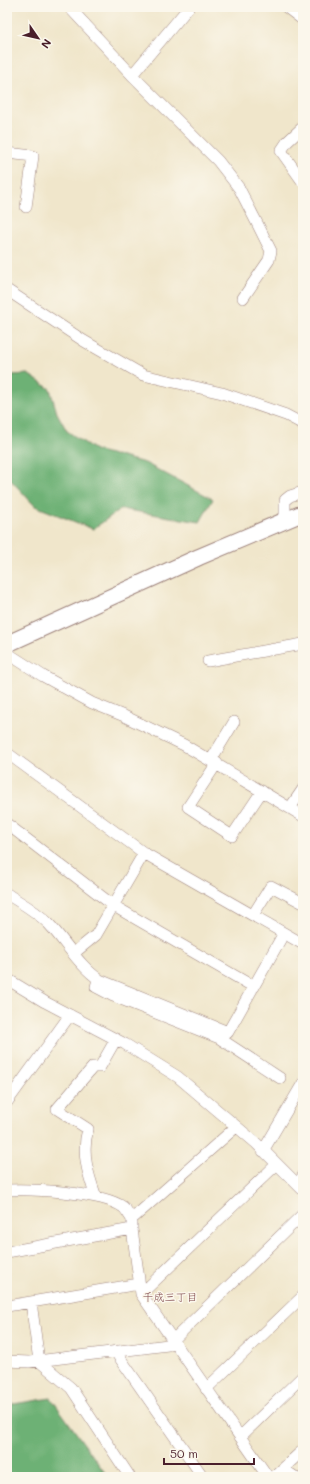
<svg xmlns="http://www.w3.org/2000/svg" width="310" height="1484" viewBox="0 0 310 1484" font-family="Mali,'Klee One',sans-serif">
<rect width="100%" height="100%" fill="#fbf7ec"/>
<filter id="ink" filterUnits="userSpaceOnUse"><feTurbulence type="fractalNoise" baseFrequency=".025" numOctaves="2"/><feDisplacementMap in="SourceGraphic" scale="8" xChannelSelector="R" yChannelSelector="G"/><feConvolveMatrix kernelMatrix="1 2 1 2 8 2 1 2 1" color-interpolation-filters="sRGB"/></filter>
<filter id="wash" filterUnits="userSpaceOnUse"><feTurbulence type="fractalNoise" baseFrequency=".012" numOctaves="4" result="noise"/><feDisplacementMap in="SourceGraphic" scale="16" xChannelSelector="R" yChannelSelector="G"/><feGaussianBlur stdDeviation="0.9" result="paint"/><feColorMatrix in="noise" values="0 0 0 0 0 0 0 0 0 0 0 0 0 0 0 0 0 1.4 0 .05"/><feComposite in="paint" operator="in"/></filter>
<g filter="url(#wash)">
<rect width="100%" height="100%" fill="#f0e6cb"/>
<!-- forest -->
<path fill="#6db175" stroke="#5c6850" d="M7 373 11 375 28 374 50 389 57 413 67 431 95 450 145 463 213 499 200 522 121 509 93 529 35 506 7 476Z
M51 1398 108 1477H7V1405Z"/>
</g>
<g filter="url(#ink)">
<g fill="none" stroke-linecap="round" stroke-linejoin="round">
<defs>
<path id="street" d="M69 7 132 75
M189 7 132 75 218 161 239 188 258 225 271 251 269 260 243 298
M286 7 303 20
M303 127 287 142 281 151 303 182
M7 153 33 156 26 207
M7 290 84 341 143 375 222 393 286 415 303 424
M285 521V500L290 496 303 492
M7 653 43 676 92 703 124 716 184 745 303 816
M208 661 303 644
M7 753 144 853 303 944
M211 760 234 722
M217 763 188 807 232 836 262 791
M290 808 303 789
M7 824 114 906 254 987
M7 894C21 903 36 911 48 923 66 942 79 966 100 980L228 1032 284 933
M253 915 271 886 303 903
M74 953 96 935 144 853
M7 979 45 1002 125 1044 178 1077 256 1143 303 1190
M98 979 96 987 113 996 219 1038 280 1078
M7 1102 70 1015
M236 1127 132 1219V1229L141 1294 268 1477
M263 1151 303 1083
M298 1185 303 1176
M7 1190C33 1189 102 1192 123 1207 127 1210 129 1216 132 1219
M96 1197C88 1174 81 1153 88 1129L57 1109 93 1067H100L116 1039
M7 1252 132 1229
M141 1294 277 1164
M31 1302 39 1361 71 1388 130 1477
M7 1306 139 1284
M115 1351 203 1477
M7 1361 29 1362 168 1345 303 1214
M206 1389 303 1296
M240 1437 303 1376
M283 1469 295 1477
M274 1477 303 1450"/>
<path id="secondary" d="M7 644 199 557 303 513"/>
</defs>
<!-- street casing -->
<use href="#street" stroke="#9d827b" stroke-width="12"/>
<!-- secondary casing -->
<use href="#secondary" stroke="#9d827b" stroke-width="18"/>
<!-- street -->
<use href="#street" stroke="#fff" stroke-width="11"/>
<!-- secondary -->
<use href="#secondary" stroke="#fff" stroke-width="16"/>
</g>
</g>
<g text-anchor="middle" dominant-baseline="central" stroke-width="3" stroke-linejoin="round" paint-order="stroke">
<!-- neighbourhood labels -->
<g font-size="11" fill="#7e4649" stroke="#fbf7ec">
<text x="170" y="1296">千成三丁目</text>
</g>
</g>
<!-- margin -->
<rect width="310" height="1484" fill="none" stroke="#fbf7ec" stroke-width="24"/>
<!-- north arrow -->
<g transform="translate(38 38) rotate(124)" stroke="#fbf7ec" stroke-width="3" paint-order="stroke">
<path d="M0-3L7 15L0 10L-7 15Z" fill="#4a1f2b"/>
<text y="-6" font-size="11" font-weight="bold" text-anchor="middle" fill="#4a1f2b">N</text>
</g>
<!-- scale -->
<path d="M164 1458v6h90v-6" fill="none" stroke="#4a1f2b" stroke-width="2"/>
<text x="170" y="1458" font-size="12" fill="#4a1f2b" stroke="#fbf7ec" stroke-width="3" paint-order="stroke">50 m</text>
</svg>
